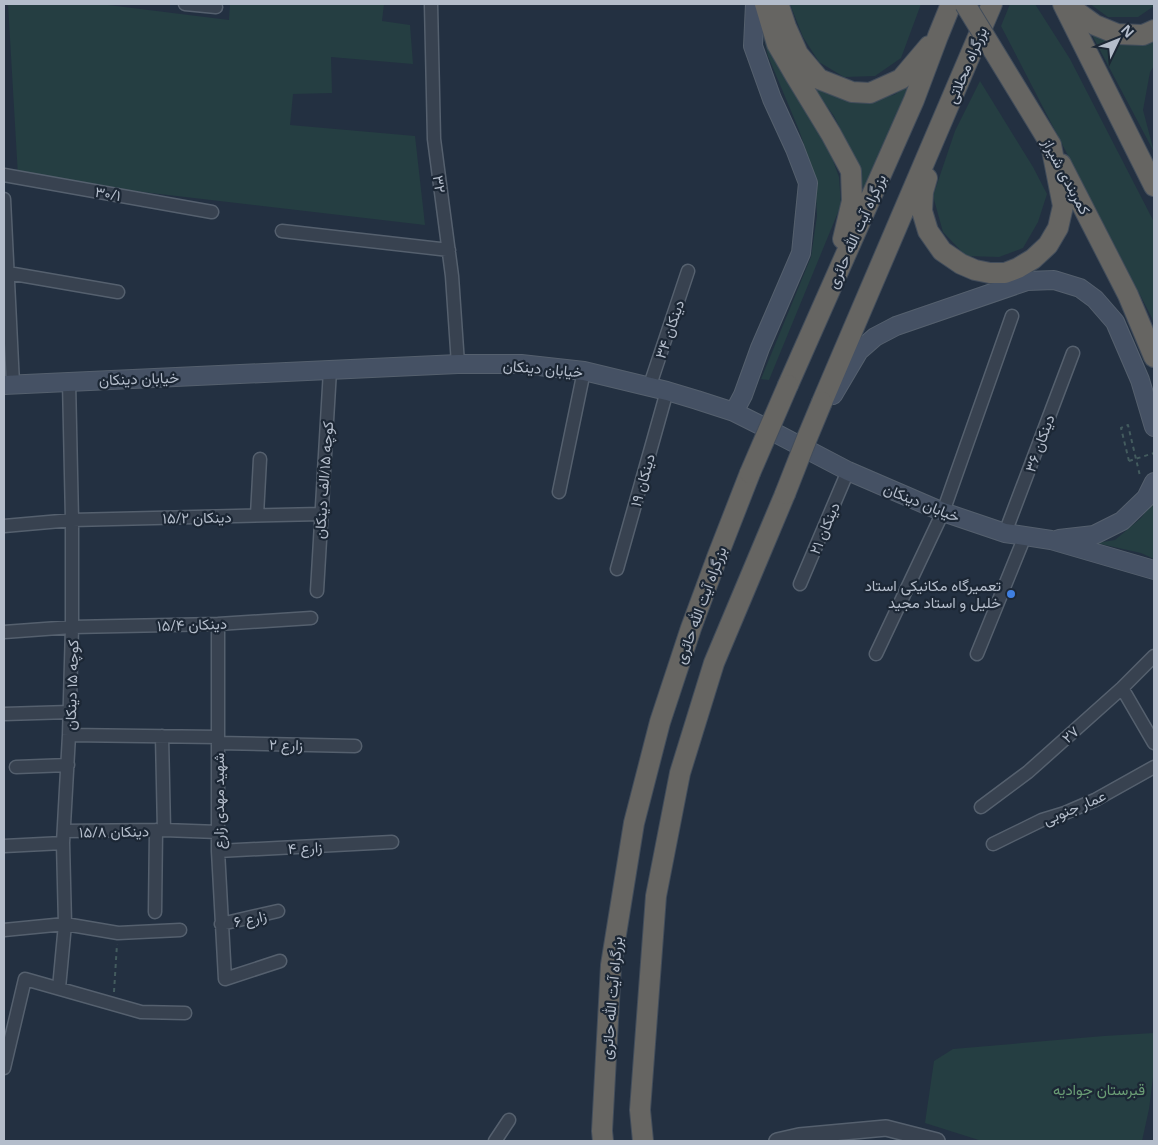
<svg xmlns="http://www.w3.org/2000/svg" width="1158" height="1145" viewBox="0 0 1158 1145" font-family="'Open Sans',Vazirmatn,sans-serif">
<rect width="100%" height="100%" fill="#233041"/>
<!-- green -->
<path fill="#253e42" d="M8 4H100L229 20 230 4H384L382 21 410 25 413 64 331 57 332 93 293 94 290 125 415 136 425 225 151 193 18 176Z
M790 4H921L901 58 875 76 844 77 819 62 803 37Z
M1010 4H1035L1070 59 1154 222V325L1152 318 1001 26Z
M1090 4H1154V6L1138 17H1108Z
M762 29 824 136 839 177 841 205 769 380 761 379 811 257 817 216 815 177 799 130 768 56Z
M1092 35 1117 41 1154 40V66L1150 72 1143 110 1154 152Z
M980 81 1033 167 1047 194 1038 222 1023 248 999 257 966 256 943 232 933 196 955 131Z
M912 83 870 180 863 188 855 158 834 116 812 86 867 101 894 95Z
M1154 501V559L1141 553 1096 543 1115 540 1141 518Z
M1154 1033V1069L1149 1109 1142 1141H982L925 1123 934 1061 953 1049 1104 1036Z"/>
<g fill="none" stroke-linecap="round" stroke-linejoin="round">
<defs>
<path id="minor" d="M185 4 216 7
M431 4 434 139 452 276 458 364
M4 175 212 212
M4 199 13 384
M282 231 449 250
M8 273 118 292
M649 388 688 271
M559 492 584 371
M257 515 260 459
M4 526 72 520 321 514
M1005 533 1073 353
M617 569 667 391
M800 584 848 471
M317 591 330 370
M218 624V851L225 979 280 961
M4 632 72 627 218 624 311 618
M876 654 943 512 1012 316
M977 654 1025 536
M1122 688 1154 743
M4 714 70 712
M69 735 218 737
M162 736 164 830
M218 743 355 746
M16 767 68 765
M981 807 1028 772 1122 688 1154 656
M64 831 164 830 218 832
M993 844 1042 820 1065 813 1095 800 1154 767
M4 846 63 843
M218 851 392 842
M155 912 156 830
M221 924 278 911
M4 930 65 924 118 933 180 930
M59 988 65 924 63 843 69 735 72 627V520L69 381
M4 1068 25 979 141 1012 185 1013
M495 1141 509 1120"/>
<path id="tertiary" d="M777 1141 799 1136 886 1128 937 1141"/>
<path id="secondary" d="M4 385 458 364H521L584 371 667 391 697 400 734 412 760 425 848 471 943 512 1005 533 1051 540 1154 570
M833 395 859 351 875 337 896 326 1027 281 1054 280 1080 288 1095 299 1115 322 1140 380 1154 427
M734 412 743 395 760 348 801 253 808 183 795 149 772 99 753 46 755 4
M1059 539 1094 535 1122 521 1146 498 1154 482"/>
<path id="trunk" d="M765 4 777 44 795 75 831 134 851 171 852 201 843 239
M1063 4 1154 186
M1066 4 1095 25 1117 34 1143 35 1154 30
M779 6 786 27 798 54 819 79 852 92 870 93 901 79 929 46
M1061 164 1128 295 1154 357
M927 178 923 192 922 211 928 231 942 251 961 264 975 270 990 273H1005L1018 268 1033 259 1048 245 1058 228 1063 206 1051 145
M788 385 914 100 938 36 951 4
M822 402 992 4
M603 1141 602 1131 611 965 634 823 660 722 691 628 718 555 750 473
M643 1141 640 1110 656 896 680 773 714 663 785 494"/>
</defs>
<!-- minor casing -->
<use href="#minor" stroke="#55606e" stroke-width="15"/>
<!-- tertiary casing -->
<use href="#tertiary" stroke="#55606e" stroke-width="18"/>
<!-- secondary casing -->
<use href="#secondary" stroke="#55606e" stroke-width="20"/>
<!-- trunk casing -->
<use href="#trunk" stroke="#424d5b" stroke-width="22"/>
<!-- path -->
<path stroke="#435b5e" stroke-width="2" stroke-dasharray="4 4" stroke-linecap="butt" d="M1129 461 1121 428 1128 425 1140 476
M114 992 117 944"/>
<!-- minor -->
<use href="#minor" stroke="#384250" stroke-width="12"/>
<!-- tertiary -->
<use href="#tertiary" stroke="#384250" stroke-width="15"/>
<!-- secondary -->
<use href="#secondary" stroke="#455164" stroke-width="18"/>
<!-- trunk -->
<use href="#trunk" stroke="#666562" stroke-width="20"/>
<defs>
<path id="trunk-bridge" d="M965 4 1051 145
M750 473 788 385
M785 494 807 438 822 402"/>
</defs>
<!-- trunk-bridge casing -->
<use href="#trunk-bridge" stroke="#424d5b" stroke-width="22" stroke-linecap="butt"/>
<!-- path-bridge -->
<path stroke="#435b5e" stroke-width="2" stroke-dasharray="4 4" stroke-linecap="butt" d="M1129 461 1154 453"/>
<!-- trunk-bridge -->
<use href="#trunk-bridge" stroke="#666562" stroke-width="20"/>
</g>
<!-- markers -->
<circle fill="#3f7fe0" stroke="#1c2735" stroke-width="2" cx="1011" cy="594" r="5"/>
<g text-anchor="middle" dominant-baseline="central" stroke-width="4.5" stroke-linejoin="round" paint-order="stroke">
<!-- street labels -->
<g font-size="15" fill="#b4bdcb" stroke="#1c2735">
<text transform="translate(966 65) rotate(-67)">بزرگراه محلاتی</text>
<text transform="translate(1067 176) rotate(62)">کمربندی شیراز</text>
<text transform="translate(440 184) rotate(82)">۳۲</text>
<text transform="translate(108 193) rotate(10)">۳۰/۱</text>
<text transform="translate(856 231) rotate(-66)">بزرگراه آیت الله حائری</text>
<text transform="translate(669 329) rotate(-71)">۳۴ دینکان</text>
<text transform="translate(543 368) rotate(5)">خیابان دینکان</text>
<text transform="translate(139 378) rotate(-2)">خیابان دینکان</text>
<text transform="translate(1039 443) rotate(-70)">۳۶ دینکان</text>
<text transform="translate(323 480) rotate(-86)">کوچه ۱۵/الف دینکان</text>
<text transform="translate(642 480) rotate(-74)">۱۹ دینکان</text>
<text transform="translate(922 502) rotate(22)">خیابان دینکان</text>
<text transform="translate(197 517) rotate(-1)">۱۵/۲ دینکان</text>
<text transform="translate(824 528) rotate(-67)">۲۱ دینکان</text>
<text transform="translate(700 605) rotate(-70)">بزرگراه آیت الله حائری</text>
<text transform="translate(192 624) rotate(-2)">۱۵/۴ دینکان</text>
<text transform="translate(71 685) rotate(-88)">کوچه ۱۵ دینکان</text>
<text transform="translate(1070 734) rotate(-42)">۲۷</text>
<text transform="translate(286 744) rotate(1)">۲ زارع</text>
<text transform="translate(218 801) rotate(-90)">شهید مهدی زارع</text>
<text transform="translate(1074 807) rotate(-23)">عمار جنوبی</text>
<text transform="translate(114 831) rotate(-1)">۱۵/۸ دینکان</text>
<text transform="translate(305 847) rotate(-3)">۴ زارع</text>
<text transform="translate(250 918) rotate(-12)">۶ زارع</text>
<text transform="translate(611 998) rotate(-85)">بزرگراه آیت الله حائری</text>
</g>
<!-- poi labels -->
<g font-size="15" fill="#b4bdcb" stroke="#1c2735" text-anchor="end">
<text x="1001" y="585">تعمیرگاه مکانیکی استاد<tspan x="1001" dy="17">خلیل و استاد مجید</tspan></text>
</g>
<!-- park labels -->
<g font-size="15" fill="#6a9d75" stroke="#1c2735">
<text x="1099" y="1089">قبرستان جوادیه</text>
</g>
</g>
<!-- border -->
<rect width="1158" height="1145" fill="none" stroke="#b4bdcb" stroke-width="10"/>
<!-- north arrow -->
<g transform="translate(1118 40) rotate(47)" stroke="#1c2735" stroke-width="4" paint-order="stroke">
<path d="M0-4L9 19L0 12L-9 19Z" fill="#b4bdcb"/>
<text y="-8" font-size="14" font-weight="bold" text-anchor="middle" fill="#b4bdcb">N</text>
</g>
</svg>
